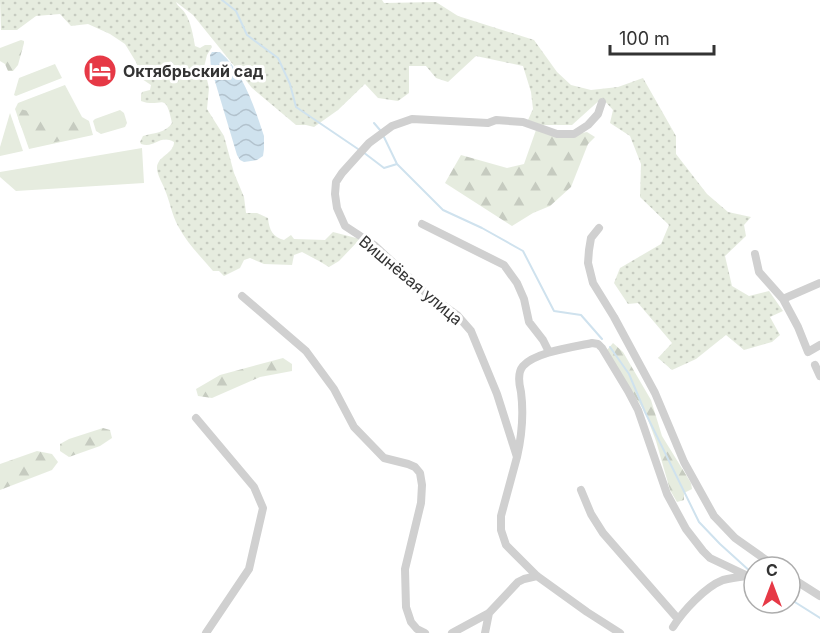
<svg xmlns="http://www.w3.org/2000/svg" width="820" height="633" viewBox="0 0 820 633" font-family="Inter,sans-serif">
<defs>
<pattern id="forest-firs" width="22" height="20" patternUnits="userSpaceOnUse" patternTransform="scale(1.5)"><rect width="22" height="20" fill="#e6ecdf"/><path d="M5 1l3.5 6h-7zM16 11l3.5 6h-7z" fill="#c6cbc0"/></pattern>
<pattern id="park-dots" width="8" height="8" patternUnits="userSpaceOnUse" patternTransform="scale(1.5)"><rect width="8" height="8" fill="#e6ecdf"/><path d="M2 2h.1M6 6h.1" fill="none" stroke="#c6cbc0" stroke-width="1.8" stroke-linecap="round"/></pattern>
<pattern id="water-waves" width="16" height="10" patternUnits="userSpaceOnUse" patternTransform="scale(1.5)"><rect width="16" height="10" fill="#cfe2ee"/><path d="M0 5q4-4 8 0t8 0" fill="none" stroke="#b2c2cd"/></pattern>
</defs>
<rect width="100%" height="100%" fill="#fff"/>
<!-- green -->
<path fill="#e6ecdf" d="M55 64 62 78 16 96 14 95 19 78Z
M65 85 82 117 89 121 93 135 29 149 15 109 18 103Z
M120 110 124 113 127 123 125 127 101 134 96 131 93 121 95 119Z
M10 113 23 151 0 156V147Z
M142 148 144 183 16 191 0 177V172Z"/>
<!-- forest -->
<path fill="url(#forest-firs)" d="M21 40 24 41V43L18 65 13 71H8L5 64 0 61V48Z
M20 109 28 111 35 118 44 116 50 117 53 122 57 123 73 120H84L89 126V135L51 143 38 140H30C23 131 18 123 17 111Z
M536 130 565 136 587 132 595 137 588 144 571 187 550 206 533 213 512 226 445 183 461 155 507 168 524 164Z
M613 343 623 352 651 400 662 436 691 483 692 489 684 493V500L677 502 670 490 656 441 645 412 613 363 607 350Z
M283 358 292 364V371L260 377 212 398 198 396 196 389 220 375Z
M103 428 110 430 112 438 100 446 69 457 60 451V444L69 439Z
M37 451 52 454 58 462 52 470 0 490V464Z"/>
<!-- park -->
<path fill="url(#park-dots)" d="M0 0H382L384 3 436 2 458 16 534 40 557 72 571 85 591 90 618 87 643 78 676 136V154L707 194 728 212 751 217 744 225 746 236 725 256 732 286 749 296 769 291 783 311 770 317 780 335 772 342 744 350 726 335 696 359 672 370 658 358 672 343 638 303 628 304 614 283 620 268 661 244 669 225 640 197 641 164 630 136 610 123 613 110 602 98 572 125H541L528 120 533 109 531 92 523 66 476 56 448 82 436 78 426 66H409V93L398 101 378 98 365 84 338 110 314 127 306 125H296L252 88 193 15 176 2C178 7 182 8 185 13 191 22 193 35 195 46L200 48 205 45H211L212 47 207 55 204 67 209 88 207 109 224 136 234 173 244 197 246 213H257L268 218C269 230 273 237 284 240L291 235 294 239 325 240 333 232 360 239 339 261 329 267 319 261 302 252 294 255 292 265 264 264 250 258 244 260 240 268 224 276 219 271H213C201 257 187 243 178 226 172 215 170 202 165 190 163 184 157 175 157 168 157 156 174 154 174 142 159 134 155 149 141 144L140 142 143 136C153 133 166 133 172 123 165 89 162 109 141 101V95L142 92 150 90 151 85 142 79 136 62 125 44 110 34 88 24 71 26 60 14 36 16 17 30H1Z"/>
<!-- water -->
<path fill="url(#water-waves)" d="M212 52H220C243 71 255 109 264 136V149L263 156 257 160 244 162 240 160 237 155 211 68 210 55Z"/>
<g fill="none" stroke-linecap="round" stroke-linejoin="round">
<!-- stream -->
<path stroke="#cfe2ee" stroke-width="2" d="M222 0 236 11 247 35 278 58 290 84 296 107 358 149
M374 123 380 130
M383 135 397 164
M363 152 384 168 397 164 443 210 482 228 523 251 554 311 581 315 602 339
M610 347 629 374 645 412 699 522 720 544 752 573
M790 599 820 618"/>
<!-- minor -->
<path stroke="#d0d0d0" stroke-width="8" d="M602 102 598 114 588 125 574 134H557L523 122 496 120 488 123 412 119 392 126 369 143 342 173 336 182 335 194 337 208 345 226 374 245 426 293 457 315 471 331 497 394 517 457 501 516V530L506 545 537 576 587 612 620 633
M422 224 504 265 517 283 524 299 529 322 543 340 549 352
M599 228 591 238 589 250 588 263 593 283 614 317 655 393 684 462 714 516 735 538 776 567
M755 254 759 272 783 299 798 327 808 352 820 345
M242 296 306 351 334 389 354 427 384 458 408 464 415 467 420 473 422 485 421 503 405 569 406 607 411 622 417 629 425 633
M783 299 820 283
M815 365 820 376
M196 418 254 487 263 508 249 569 206 633
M517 457C522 435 524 415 521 392 519 384 517 373 523 366 535 352 574 347 592 343L598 344 602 348 628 391 638 410 667 494 686 529 703 551 710 558 748 576H754
M581 490 591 514 603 533 678 619
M790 577 820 596
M673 627C683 611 705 587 723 580 731 578 739 577 747 576
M452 633 489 613 518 582 524 579 537 576
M485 633 489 613"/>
</g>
<!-- icons -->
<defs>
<symbol id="hotel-disc" viewBox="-11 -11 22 22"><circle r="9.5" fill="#e63946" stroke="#fff"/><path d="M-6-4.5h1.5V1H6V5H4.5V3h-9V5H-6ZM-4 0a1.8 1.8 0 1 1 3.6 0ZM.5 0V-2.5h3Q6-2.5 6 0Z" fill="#fff"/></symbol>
</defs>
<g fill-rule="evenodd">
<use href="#hotel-disc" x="81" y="52" width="38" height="38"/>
</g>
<g text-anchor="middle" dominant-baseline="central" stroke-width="6" stroke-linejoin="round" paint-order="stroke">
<!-- poi labels -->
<g font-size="16" font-weight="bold" fill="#333" stroke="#fff" text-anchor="start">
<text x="123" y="71">Октябрьский сад</text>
</g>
<!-- street labels -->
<g font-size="16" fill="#333" stroke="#fff">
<text transform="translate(411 280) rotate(40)">Вишнёвая улица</text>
</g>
</g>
<!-- north arrow -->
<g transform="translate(772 585)"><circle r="28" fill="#ffffff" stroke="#adadad" stroke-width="1.5"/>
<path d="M0-4.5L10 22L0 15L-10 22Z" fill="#e63946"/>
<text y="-9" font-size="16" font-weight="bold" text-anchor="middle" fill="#333333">С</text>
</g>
<!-- scale -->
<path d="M610 45v9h104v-9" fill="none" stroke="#333333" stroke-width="3"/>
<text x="619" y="45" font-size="18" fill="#333333" stroke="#ffffff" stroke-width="4.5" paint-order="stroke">100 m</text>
</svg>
